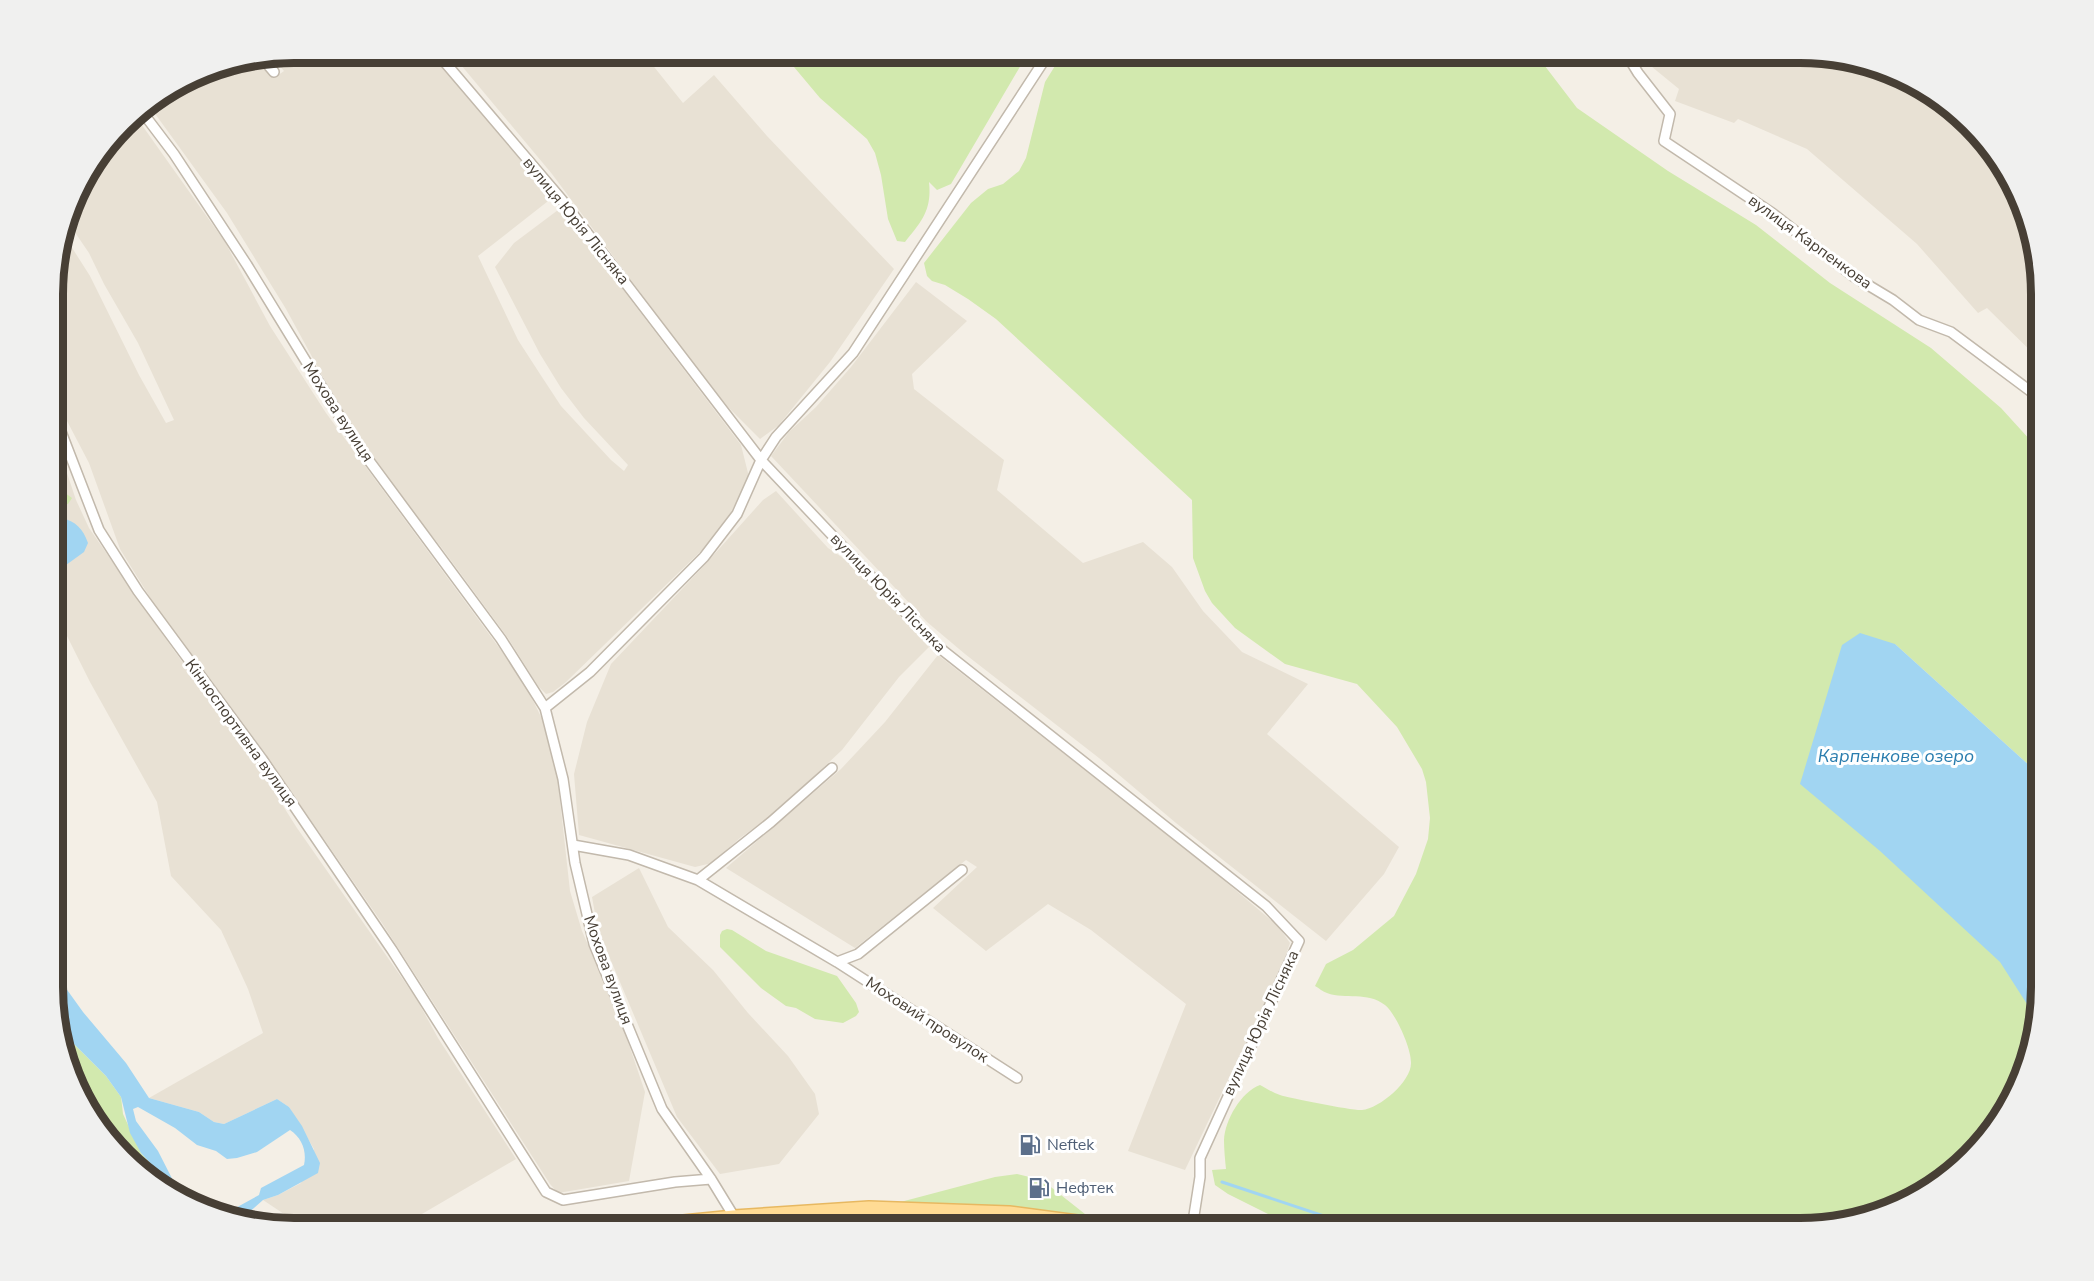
<svg xmlns="http://www.w3.org/2000/svg" width="2094" height="1281" viewBox="0 0 2094 1281" font-family="'Nunito Sans',sans-serif">
<rect width="100%" height="100%" fill="#f4efe6"/>
<!-- residential -->
<path fill="#e8e1d4" d="M294 53H431L552 198 478 256 518 340 540 374 561 406 611 460 624 471 628 465 584 418 561 388 540 354 495 267 514 243 558 210 618 283 741 445 749 477 729 516 705 547 566 682 553 692 546 694 538 686 508 638 441 547 405 503 372 456 341 410 286 309 227 213 148 104 202 71 258 60 274 78 284 71 272 57Z
M451 53H643L683 103 714 75 767 136 894 269 830 362 778 426 760 439 728 407 698 370 552 174Z
M1635 53H1800L1863 61 1921 85 2001 160 2029 217 2041 278V361L1987 308 1978 313 1917 244 1807 149 1738 119 1734 123 1675 101 1679 89Z
M134 114 225 242 270 326 326 413 523 680 543 721 556 764 570 891 582 931 621 1021 645 1092 629 1181 558 1193 550 1184 382 923 254 738 154 604 120 549 89 463 55 398V263L59 249 69 243 90 276 139 375 166 423 174 420 138 343 104 284 89 253 72 228 64 231 78 187Z
M916 282 967 321 912 374 914 389 1004 460 997 490 1083 563 1143 542 1172 567 1203 611 1242 652 1308 684 1267 734 1399 847 1384 874 1326 941 1176 823 1099 758 965 654 927 622 771 456 789 432 816 407 851 367Z
M55 437 76 500 89 528 175 652 242 741 297 828 416 998 438 1038 516 1159 398 1228H305L263 1200 278 1195 301 1183 314 1149 289 1107 277 1099 224 1124 214 1122 199 1112 149 1098 263 1033 248 989 221 930 171 876 157 802 90 682 61 624 55 617Z
M776 491 828 548 849 562 929 647 899 677 842 750 774 814 740 838 712 863 695 867 579 835 574 774 587 722 611 664 701 569 763 500Z
M938 655 1207 866 1278 926 1290 943 1281 969 1185 1170 1128 1151 1186 1004 1091 930 1048 904 986 951 933 908 977 867 966 860 855 948 726 868 841 769 885 722Z
M639 868 668 927 713 970 748 1013 788 1056 815 1094 819 1114 779 1164 720 1174 677 1117 598 930 592 897Z"/>
<!-- green -->
<path fill="#d2e9ae" d="M773 53H1028L951 184 937 190 929 182C932 210 922 221 905 242L897 241 888 219 881 175 875 153 867 139 820 98 794 67Z
M1063 53H1535L1577 108 1668 171 1756 225 1830 283 1931 348 2001 408 2041 452V776L1895 644 2041 1002 2009 1108 1971 1158 1921 1196 1815 1228H1296L1228 1194 1215 1185 1212 1170 1226 1169C1225 1160 1224 1149 1224 1140 1225 1120 1241 1092 1260 1085 1266 1088 1273 1093 1280 1095 1289 1098 1354 1111 1362 1110 1380 1108 1412 1081 1411 1062 1411 1048 1396 1014 1385 1005 1367 991 1346 1000 1327 993 1323 992 1319 988 1315 986L1326 964 1353 950 1394 916 1416 874 1428 839 1430 818 1426 782 1422 769 1397 727 1357 684 1285 664 1235 628 1212 603 1205 591 1193 558 1192 500 996 319 968 299 945 285 932 281 927 276 924 263 971 203 988 189 1003 184 1019 171 1026 158 1045 82Z
M55 489 61 490 72 498 68 504 55 508Z
M727 929 732 930 766 951 837 976 856 1003 859 1012 856 1016 843 1023 815 1019 796 1008 786 1006 761 988 720 947V935L722 931Z
M55 1017 64 1034 106 1076 121 1097 123 1114 141 1153 154 1167 157 1181 93 1121Z
M1017 1174 1042 1180 1090 1218C1025 1208 959 1200 893 1204L995 1177Z"/>
<!-- water -->
<path fill="#a1d5f2" d="M61 518C76 521 83 529 88 543L84 552 55 573V520Z
M1860 633 1895 644 2041 776V1002L2036 1018 2000 962 1880 851 1800 784 1842 645Z
M55 973 83 1012 126 1063 149 1098 199 1112 214 1122 224 1124 277 1099 289 1107 302 1126 320 1163 318 1173 278 1195 263 1200 239 1221 221 1216 259 1195 261 1188 304 1165C307 1151 302 1138 290 1130L257 1152 237 1158 227 1159 216 1151 197 1145 175 1128 138 1107 133 1109 136 1121 158 1151 183 1200 173 1196 157 1181 154 1167 141 1153 130 1133 121 1097 106 1076 64 1034 55 1017Z"/>
<g fill="none" stroke-linecap="round" stroke-linejoin="round">
<!-- stream -->
<path stroke="#a1d5f2" stroke-width="3" d="M1222 1182 1360 1228"/>
<defs>
<path id="street" d="M437 53 562 200 761 460 936 645 1266 906 1299 941 1200 1158V1177L1192 1228
M1628 53 1627 55 1638 73 1670 114 1664 141 1772 213 1853 276 1893 300 1919 320 1951 332 2041 399
M263 59 274 72
M140 109 174 154 247 265 356 443 501 639 545 708
M55 416 99 530 138 591 262 759 392 950 546 1192 563 1200 675 1182 711 1179
M573 845 629 855 698 880 837 962 1017 1078
M698 880 771 822 832 768
M837 962 858 954 962 870
M741 1228 711 1179 662 1109 594 944 575 863 563 779 545 708 590 672 704 557 737 514 761 460 776 437 853 353 1049 53"/>
<path id="primary" d="M633 1228 734 1218 869 1209 1009 1214 1115 1228"/>
</defs>
<!-- street casing -->
<use href="#street" stroke="#c2b9ac" stroke-width="12"/>
<!-- primary casing -->
<use href="#primary" stroke="#e7b861" stroke-width="18"/>
<!-- street -->
<use href="#street" stroke="#fff" stroke-width="9"/>
<!-- primary -->
<use href="#primary" stroke="#ffdb94" stroke-width="15"/>
</g>
<!-- icons -->
<defs>
<symbol id="fuel-bare" viewBox="-9 -9 18 18"><path d="M-5.5-6h7V0h2V4h1.3V-2.5L3-4.5l.8-.8L6-3V5H2.5V1h-1V6h-7ZM-4.2-4.7v3.2H.2V-4.7Z" fill="#5c6f8a" stroke="#fff" stroke-width="2.5" paint-order="stroke"/></symbol>
</defs>
<g fill-rule="evenodd">
<use href="#fuel-bare" x="1015" y="1130" width="30" height="30"/>
<use href="#fuel-bare" x="1024" y="1173" width="30" height="30"/>
</g>
<g text-anchor="middle" dominant-baseline="central" stroke-width="6" stroke-linejoin="round" paint-order="stroke">
<!-- street labels -->
<g font-size="16" fill="#473f35" stroke="#fff">
<text transform="translate(576 221) rotate(51)">вулиця Юрія Лісняка</text>
<text transform="translate(1810 242) rotate(36)">вулиця Карпенкова</text>
<text transform="translate(338 412) rotate(57)">Мохова вулиця</text>
<text transform="translate(888 593) rotate(46)">вулиця Юрія Лісняка</text>
<text transform="translate(241 733) rotate(54)">Кінноспортивна вулиця</text>
<text transform="translate(608 970) rotate(70)">Мохова вулиця</text>
<text transform="translate(927 1020) rotate(33)">Моховий провулок</text>
<text transform="translate(1261 1023) rotate(-65)">вулиця Юрія Лісняка</text>
</g>
<!-- service labels -->
<g font-size="16" fill="#4e5e75" stroke="#fff" text-anchor="start">
<text x="1047" y="1145">Neftek</text>
<text x="1056" y="1188">Нефтек</text>
</g>
<!-- water labels -->
<g font-size="18" font-style="italic" fill="#2a7dae" stroke="#fff">
<text x="1896" y="756">Карпенкове озеро</text>
</g>
</g>
<!-- crop -->
<path d="M0 0H2094V1281H0ZM294 63H1800A231 231 0 0 1 2031 294V987A231 231 0 0 1 1800 1218H294A231 231 0 0 1 63 987V294A231 231 0 0 1 294 63Z" fill="#f0f0ef" fill-rule="evenodd"/>
<path fill="none" stroke="#473f35" stroke-width="8" d="M294 63H1800A231 231 0 0 1 2031 294V987A231 231 0 0 1 1800 1218H294A231 231 0 0 1 63 987V294A231 231 0 0 1 294 63Z"/>
</svg>
